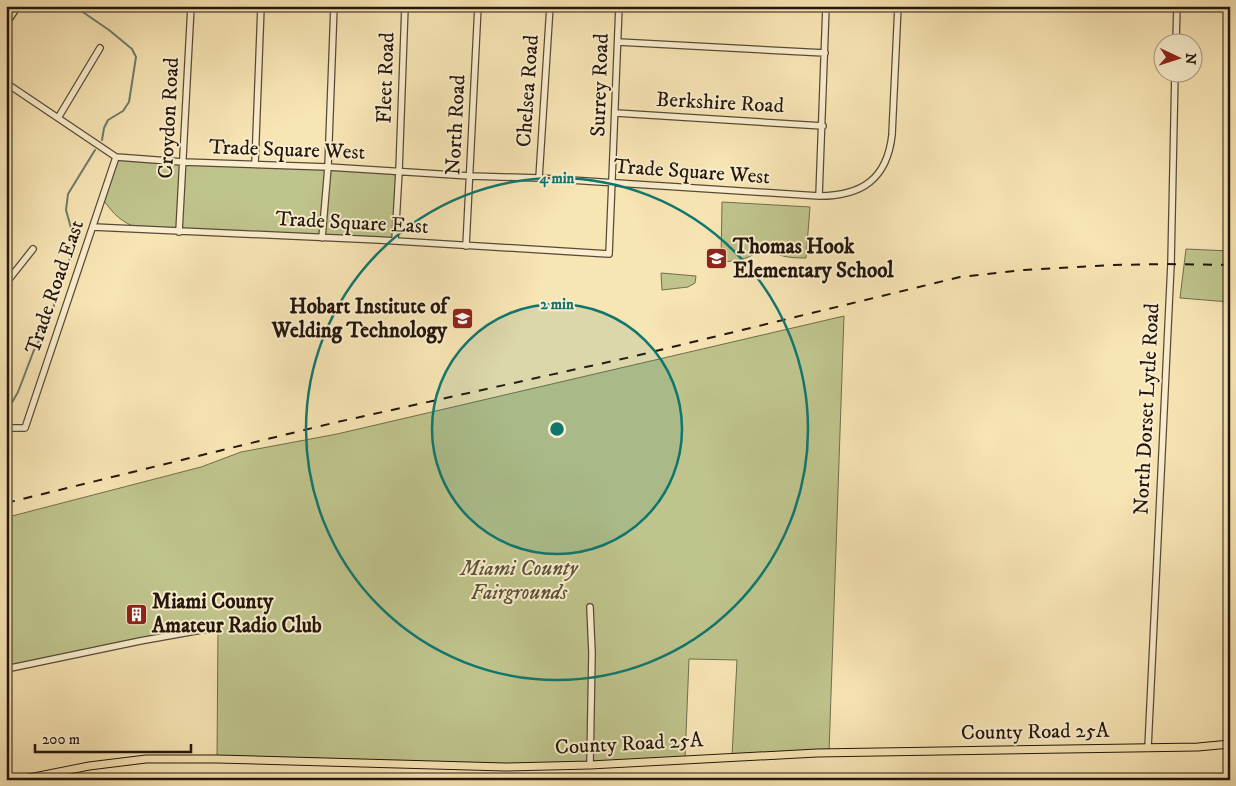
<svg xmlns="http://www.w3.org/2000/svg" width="1236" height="786" viewBox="0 0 1236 786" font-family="'IM FELL DW Pica',serif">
<rect width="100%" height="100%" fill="#f8e5b4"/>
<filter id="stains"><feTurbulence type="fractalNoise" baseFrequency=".004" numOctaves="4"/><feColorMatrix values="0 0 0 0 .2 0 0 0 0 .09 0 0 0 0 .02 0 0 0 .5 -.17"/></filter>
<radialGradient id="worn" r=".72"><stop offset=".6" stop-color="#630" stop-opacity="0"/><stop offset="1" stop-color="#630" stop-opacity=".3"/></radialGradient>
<!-- green -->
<path fill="#bfc48c" stroke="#716d4c" d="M116 157 399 171 395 241 140 229C121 222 114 215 102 198Z
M722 202 810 207 806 258C788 258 778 257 764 246 752 259 738 261 721 262Z
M1186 249 1230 251V302L1180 298Z
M661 273 696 276 695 283 688 287 662 290Z
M844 316 829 753 732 756 737 660 689 659 685 759 590 765 217 759 218 627 7 669 12 516 201 467 241 452 337 434Z"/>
<!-- water -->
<path fill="#9dbfab" stroke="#6c7b6b" d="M1230 773V780H1151Z"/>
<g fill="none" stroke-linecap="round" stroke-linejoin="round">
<!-- stream -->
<path stroke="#6c7b6b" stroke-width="2" d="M74 6 109 30 132 49 136 57 129 102 123 111 108 120 104 128 102 140
M6 413 18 392 34 350 46 328 58 294 70 258 72 245 71 228 66 210 68 194 95 150"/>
<defs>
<path id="minor" d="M618 42 825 53
M1176 42 1177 6
M6 83 116 157
M616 113 823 126
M58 118 100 48
M116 157 183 162 328 167 470 176 539 178 819 196C862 196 887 179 892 135L898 6
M255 164 261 6
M539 178 550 6
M819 196 826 6
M93 227 379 240 609 254 619 6
M179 232 191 6
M322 238 328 167 334 6
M395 241 399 171 405 6
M466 246 478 6
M6 283 33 249
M6 428H25L116 157
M6 669 140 641 218 627
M1148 748 1171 264 1175 72
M590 765 592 653 590 607"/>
<path id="major" d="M6 23 17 6
M19 780 89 766 146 759H217L505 767 590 765 817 753 1198 747 1230 744"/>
</defs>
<!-- minor casing -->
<use href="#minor" stroke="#584a36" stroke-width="8"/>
<!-- major casing -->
<use href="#major" stroke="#23160c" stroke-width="9"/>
<!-- minor -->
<use href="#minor" stroke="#faeece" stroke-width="5.5"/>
<!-- major -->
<use href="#major" stroke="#f8e5b4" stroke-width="7"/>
<!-- rail -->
<path stroke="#23160c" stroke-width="2" stroke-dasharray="9 9" stroke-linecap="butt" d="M6 503 333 423 631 357 960 277 1024 270 1112 265 1165 264 1230 265"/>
</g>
<!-- distance rings -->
<circle cx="557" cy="429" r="125" fill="#0f766e" fill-opacity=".12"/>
<g fill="none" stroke="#0f766e" stroke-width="2.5">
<circle cx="557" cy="429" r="125"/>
<circle cx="557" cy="429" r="251"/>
</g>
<!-- icons -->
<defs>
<symbol id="school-square" viewBox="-11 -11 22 22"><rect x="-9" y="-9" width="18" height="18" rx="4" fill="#8f2418" stroke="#faeece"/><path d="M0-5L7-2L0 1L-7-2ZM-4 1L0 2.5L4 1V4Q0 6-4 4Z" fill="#fff"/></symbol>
<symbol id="university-square" viewBox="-11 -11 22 22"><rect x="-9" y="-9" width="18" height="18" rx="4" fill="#8f2418" stroke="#faeece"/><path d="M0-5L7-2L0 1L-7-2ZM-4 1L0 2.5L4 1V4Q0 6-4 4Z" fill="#fff"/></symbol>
<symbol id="building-square" viewBox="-11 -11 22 22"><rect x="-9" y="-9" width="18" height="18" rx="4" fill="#8f2418" stroke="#faeece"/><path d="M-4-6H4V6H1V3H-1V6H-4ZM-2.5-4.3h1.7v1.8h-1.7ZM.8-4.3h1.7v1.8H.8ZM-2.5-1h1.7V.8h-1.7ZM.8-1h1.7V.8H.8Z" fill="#fff"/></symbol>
</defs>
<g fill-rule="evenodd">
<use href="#school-square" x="704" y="246" width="25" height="25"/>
<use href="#university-square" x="450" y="306" width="25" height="25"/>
<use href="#building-square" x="124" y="602" width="25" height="25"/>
</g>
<g text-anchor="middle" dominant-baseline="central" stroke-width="4" stroke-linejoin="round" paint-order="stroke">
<!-- street labels -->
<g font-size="21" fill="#23160c" stroke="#faeece">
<text transform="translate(386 78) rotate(-88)">Fleet Road</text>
<text transform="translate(600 85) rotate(-88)">Surrey Road</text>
<text transform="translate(528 91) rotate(-86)">Chelsea Road</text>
<text transform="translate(720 103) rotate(3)">Berkshire Road</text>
<text transform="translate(169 118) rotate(-87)">Croydon Road</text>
<text transform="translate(456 125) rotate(-87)">North Road</text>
<text transform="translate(287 150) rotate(2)">Trade Square West</text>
<text transform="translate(692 172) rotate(4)">Trade Square West</text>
<text transform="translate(352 223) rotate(3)">Trade Square East</text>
<text transform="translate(55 287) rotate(-71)">Trade Road East</text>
<text transform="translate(1147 409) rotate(-87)">North Dorset Lytle Road</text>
<text transform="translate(1035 732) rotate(-1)">County Road 25A</text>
<text transform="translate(629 744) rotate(-3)">County Road 25A</text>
</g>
<!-- poi labels -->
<g font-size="21" font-weight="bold" fill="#23160c" stroke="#faeece" text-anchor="start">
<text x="733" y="247">Thomas Hook<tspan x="733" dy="24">Elementary School</tspan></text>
<text x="447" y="307" text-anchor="end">Hobart Institute of<tspan x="447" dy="24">Welding Technology</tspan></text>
<text x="152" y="602">Miami County<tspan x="152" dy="24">Amateur Radio Club</tspan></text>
</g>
<!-- park labels -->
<g font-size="21" font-style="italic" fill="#5a5339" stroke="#faeece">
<text x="519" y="569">Miami County<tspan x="519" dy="24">Fairgrounds</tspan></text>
</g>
</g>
<circle cx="557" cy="429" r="8" fill="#0f766e" stroke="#faeece" stroke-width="2.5"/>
<g font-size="15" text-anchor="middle" font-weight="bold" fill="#0f766e" stroke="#faeece" stroke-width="4" stroke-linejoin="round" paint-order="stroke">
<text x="557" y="183">4 min</text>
<text x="557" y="309">2 min</text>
</g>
<!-- margin -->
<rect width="1236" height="786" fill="none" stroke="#f8e5b4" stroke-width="25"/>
<rect x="8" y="8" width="1221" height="771" fill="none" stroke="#23160c" stroke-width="2.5"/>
<rect x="12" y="12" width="1211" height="761" fill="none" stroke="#23160c"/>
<!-- north arrow -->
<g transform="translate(1178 58) rotate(94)"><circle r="24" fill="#faeece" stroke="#a49880"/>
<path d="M0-4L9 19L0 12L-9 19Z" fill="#8f2418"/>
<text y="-8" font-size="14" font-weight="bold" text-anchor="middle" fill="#23160c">N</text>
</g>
<!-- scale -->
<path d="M35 744v8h156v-8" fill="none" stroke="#23160c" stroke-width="2.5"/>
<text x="42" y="744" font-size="15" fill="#23160c" stroke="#faeece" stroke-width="4" paint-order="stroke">200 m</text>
<rect width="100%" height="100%" filter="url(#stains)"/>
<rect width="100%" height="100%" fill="url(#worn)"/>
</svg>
